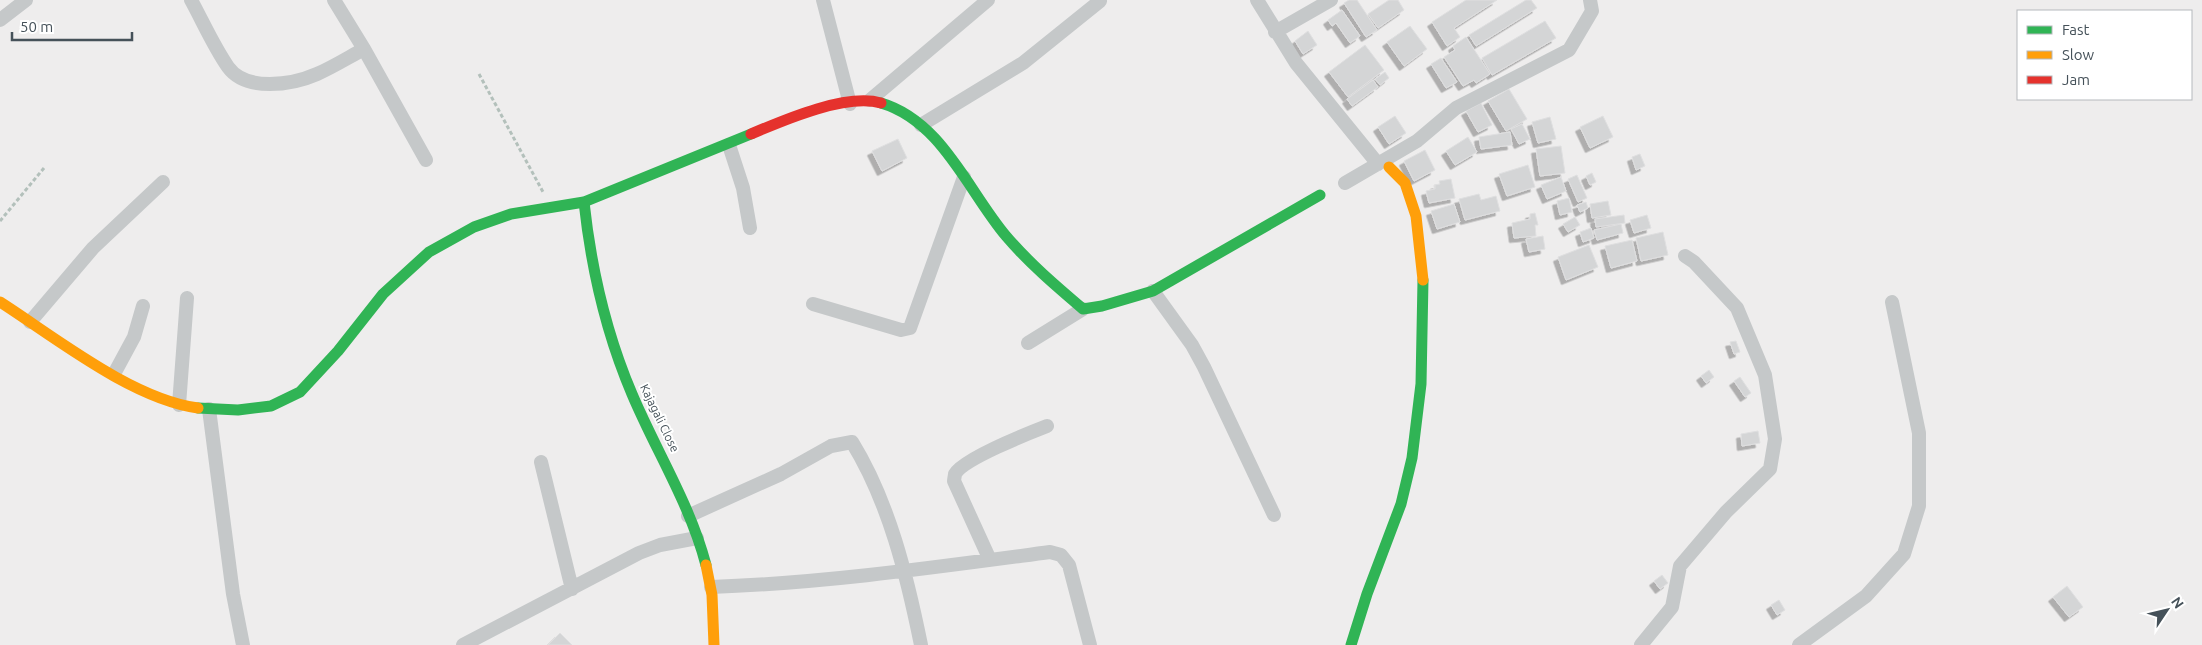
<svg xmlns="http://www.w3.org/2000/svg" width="2202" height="645" viewBox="0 0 2202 645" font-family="Ubuntu,sans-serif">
<defs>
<filter id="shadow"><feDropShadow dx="-4.5" dy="4.5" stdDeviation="0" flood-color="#0004"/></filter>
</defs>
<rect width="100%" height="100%" fill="#eeeded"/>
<!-- building -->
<path fill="#d4d5d6" stroke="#dfdfe0" filter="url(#shadow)" d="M1349 0H1357L1377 30 1366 37 1344 3Z
M1389 0H1398L1404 10 1378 28 1368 14Z
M1466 0H1497L1454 28 1460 37 1447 46 1432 22Z
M1526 0H1531L1537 8 1476 46 1469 35Z
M1342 10 1360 36 1350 43 1336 23 1332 26 1328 20Z
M1545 21 1556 38 1492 75 1482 58Z
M1410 26 1427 49 1404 66 1387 42Z
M1308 31 1317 45 1303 54 1295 41Z
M1466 37 1490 74 1476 83 1474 80 1463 86 1444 57 1455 50 1453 46Z
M1365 45 1384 70 1348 97 1329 72Z
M1441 58 1457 82 1446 88 1431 64Z
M1385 72 1389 78 1380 85 1375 79Z
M1373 80 1378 87 1352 106 1347 99Z
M1509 89 1527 119 1506 131 1488 101Z
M1481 103 1492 125 1478 132 1466 111Z
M1395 116 1406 133 1389 144 1378 127Z
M1603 116 1613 137 1590 148 1580 127Z
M1550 117 1556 139 1538 143 1532 122Z
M1522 124 1530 139 1519 144 1511 129Z
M1510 132 1512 145 1481 149 1479 137Z
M1468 137 1477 152 1455 165 1446 151Z
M898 139 907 158 882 171 872 151Z
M1561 146 1565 173 1540 176 1536 149Z
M1425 150 1435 170 1414 181 1404 161Z
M1640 154 1645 166 1636 170 1632 157Z
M1528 165 1535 187 1507 196 1499 174Z
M1592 173 1596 182 1590 185 1586 176Z
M1577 175 1587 198 1578 202 1568 179Z
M1561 177 1566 191 1547 199 1541 185Z
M1451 179 1455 198 1429 203 1426 191 1435 189V185L1440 184 1439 181Z
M1479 194 1481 200 1496 196 1500 211 1465 220 1459 199Z
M1569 198 1572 212 1560 215 1557 201Z
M1608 201 1611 215 1592 218 1590 204Z
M1586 202 1588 208 1580 212 1577 205Z
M1454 204 1460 222 1437 229 1431 211Z
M1535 213 1538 225H1535L1536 236 1514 238 1512 223 1530 219V214Z
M1624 215 1625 223 1596 227 1595 219Z
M1647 215 1651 228 1634 233 1630 220Z
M1575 217 1580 225 1568 232 1563 224Z
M1621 224 1623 233 1597 240 1594 230Z
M1591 228 1594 238 1583 242 1580 232Z
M1663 232 1668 255 1641 261 1636 238Z
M1543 236 1545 249 1529 252 1526 239Z
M1632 240 1637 261 1611 268 1605 246Z
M1589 245 1598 267 1566 280 1558 257Z
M1736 341 1740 352 1734 354 1730 342Z
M1709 370 1714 377 1706 383 1701 376Z
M1740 377 1751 393 1745 397 1734 381Z
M1758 431 1760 443 1742 446 1741 434Z
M1662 575 1668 583 1660 589 1654 581Z
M2067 586 2083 607 2069 617 2053 597Z
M1779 600 1785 610 1777 615 1771 605Z
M560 633 572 645H548Z"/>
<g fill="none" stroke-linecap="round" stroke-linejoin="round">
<!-- path -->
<path stroke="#b3c0bb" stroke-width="3" stroke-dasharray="4 2.5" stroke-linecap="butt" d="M479 74 543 192
M0 221 44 168"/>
<!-- street -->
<path stroke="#c5c8c9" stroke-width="14" d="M191 0C203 22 214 47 228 67 246 92 292 85 317 74 333 67 349 57 364 49
M334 0 364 49 426 160
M823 0 850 104
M1257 0 1296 63 1378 164
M0 20 26 0
M1275 32 1331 0
M870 100 988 0
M921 125 1023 63 1100 1
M729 145 743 188 750 228
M1345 183 1417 141 1456 108 1569 50 1592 11 1590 0
M1153 291 1192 345 1204 367 1274 515
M813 304 901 330 910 328 964 177
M30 322 93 248 163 182
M1028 343 1083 309
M114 374 134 337 143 306
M179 405 187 298
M209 409 233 594 243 645
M541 462 572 589
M688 516 781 474 831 446 852 442C889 502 907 576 921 645
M990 560 954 481C954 480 955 475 955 474 963 459 1029 433 1047 426
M711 587C825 583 937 567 1050 552L1061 555 1069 565 1090 645
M463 645 639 553 660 545 697 538
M1641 645 1672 607 1680 566 1726 512 1770 469 1775 439 1765 375 1737 308 1694 262 1685 256
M1799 645 1866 596 1904 554 1919 506V433L1892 302"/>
<!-- fast -->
<path stroke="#30b455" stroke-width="11" d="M881 103C942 121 968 191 1006 236 1029 263 1056 286 1083 309L1102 306 1153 291 1320 195
M584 202C591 267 606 333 632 394 656 451 690 504 706 565
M198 408 238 410 271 406 300 392 338 351 383 294 429 252 474 227 511 214 584 202 751 134
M1351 645 1367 594 1401 504 1412 458 1421 384 1423 280"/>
<!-- slow -->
<path stroke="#ff9f0a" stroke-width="11" d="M1389 167 1405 183 1416 216 1423 280
M0 302C56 338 132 399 198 408
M706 565 712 595 714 645"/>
<!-- jam -->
<path stroke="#e5322d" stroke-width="11" d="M751 134C784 120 846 93 881 103"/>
</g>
<g text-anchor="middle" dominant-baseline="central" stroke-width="4" stroke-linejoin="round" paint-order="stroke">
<!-- street labels -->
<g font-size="12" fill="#455159" stroke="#fff">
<text transform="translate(660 418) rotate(64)">Kajagali Close</text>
</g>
</g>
<!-- legend -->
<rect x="2017" y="10" width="175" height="90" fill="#ffffff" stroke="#b5b9bd"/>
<rect x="2027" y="26" width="25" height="8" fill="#30b455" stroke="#b5b9bd"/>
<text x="2062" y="35" font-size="15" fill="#455159">Fast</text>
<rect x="2027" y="51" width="25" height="8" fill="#ff9f0a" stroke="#b5b9bd"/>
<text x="2062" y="60" font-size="15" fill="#455159">Slow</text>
<rect x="2027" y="76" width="25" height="8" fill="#e5322d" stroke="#b5b9bd"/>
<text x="2062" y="85" font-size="15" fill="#455159">Jam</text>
<!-- north arrow -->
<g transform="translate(2167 610) rotate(55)" stroke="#ffffff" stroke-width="4" paint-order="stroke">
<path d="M0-4L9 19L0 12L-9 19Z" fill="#455159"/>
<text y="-8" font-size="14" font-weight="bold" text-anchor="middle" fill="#455159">N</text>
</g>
<!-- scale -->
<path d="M12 32v8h120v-8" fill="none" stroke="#455159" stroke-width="2.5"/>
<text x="20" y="32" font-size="15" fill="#455159" stroke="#ffffff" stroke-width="4" paint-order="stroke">50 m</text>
</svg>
